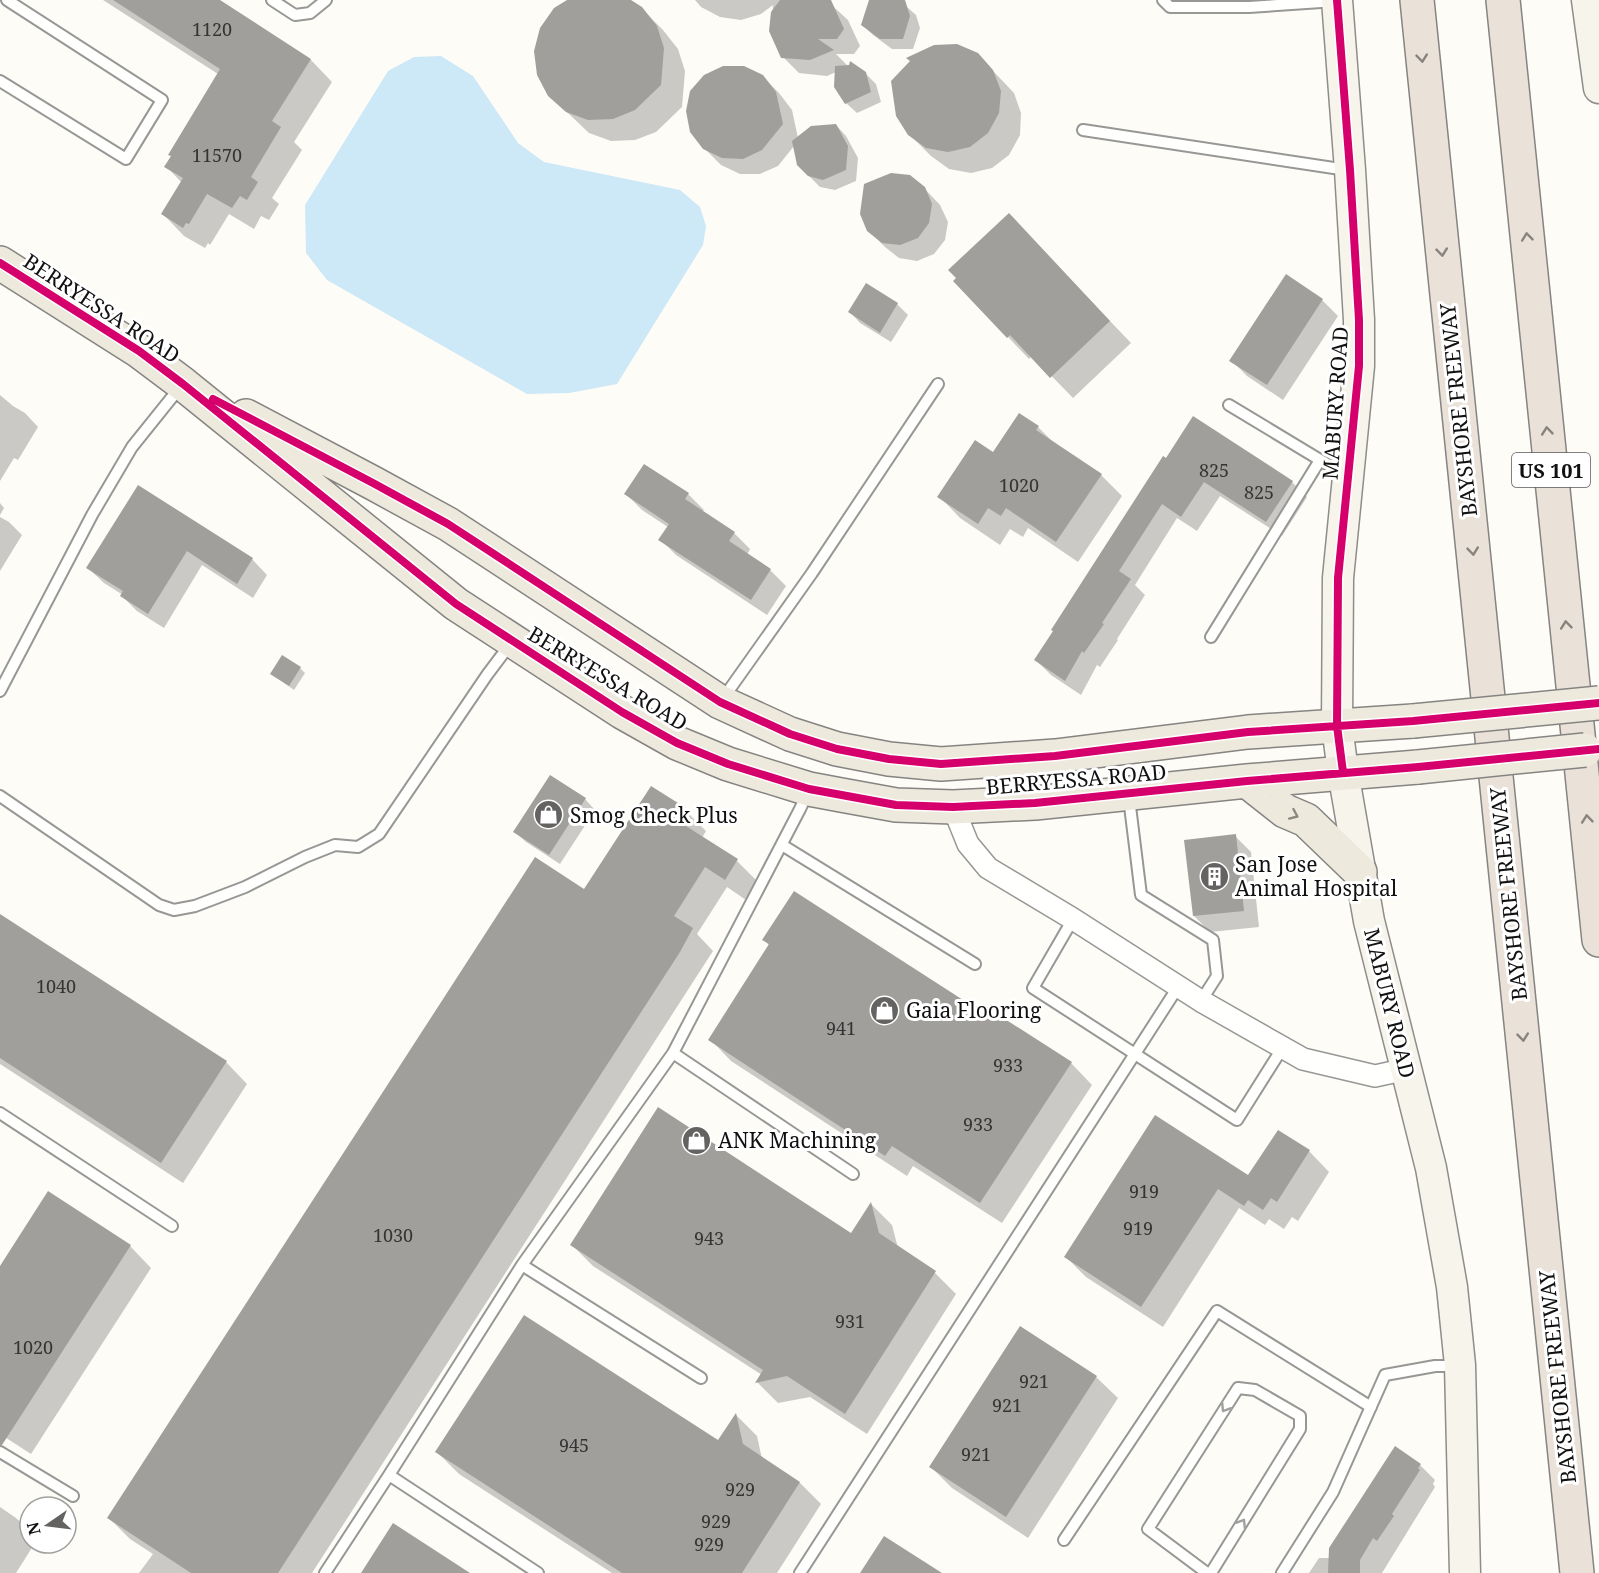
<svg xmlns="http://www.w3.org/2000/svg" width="1599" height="1573" viewBox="0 0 1599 1573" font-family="'Noto Serif',serif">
<rect width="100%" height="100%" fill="#fdfcf7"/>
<!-- water -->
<path fill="#cde8f7" d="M441 56 473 76 518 143 544 162 680 190 700 207 706 226 703 245 617 384 569 393 527 394 327 280 306 253 305 205 388 71 414 57Z"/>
<!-- shadow -->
<path fill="#0003" d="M103 0H217L311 60 332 82 294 142 302 150 272 198 279 204 269 220 261 216 254 229 229 214 210 245 208 243 205 248 184 236 163 214 182 183 166 166 218 74Z
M570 0H628L641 8 663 30 678 49 685 71 682 107 656 132 635 140 611 141 589 133 549 95Z
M695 0H826L848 20 860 46 854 54H836L850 68 865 73 876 84 881 102 857 113 846 103 836 72 827 76 799 73 783 57 771 30 773 5 761 14 741 20 720 17 701 7Z
M874 0H899L916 15 920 28 913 49H892L873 35 863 25Z
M1185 0H1272V4H1189Z
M977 54 1014 93 1021 113 1020 135 1009 155 992 168 971 173 949 169 931 156 909 134Z
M762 76 779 93 792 110 798 138 836 125 846 136 858 158 856 181 835 190 820 187 798 165 794 146 778 166 760 174H740L721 165 704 148Z
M924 188 940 205 948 222 945 240 934 254 917 261 899 258 885 247 868 230Z
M1030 237 1131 343 1073 398 1032 356 1029 359 955 281Z
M866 285 897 304 908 315 891 342 860 323 850 312Z
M1322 300 1338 316 1283 400 1247 376 1231 360Z
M0 395 13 406 25 413 38 427 18 460 14 458 0 481Z
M1038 427 1055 444 1101 475 1122 496 1078 562 1028 528 1023 537 1010 529 1000 545 960 518 939 496 993 455Z
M1163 458 1292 482 1307 497 1282 536 1220 496 1197 531 1177 518 1135 585 1145 595 1117 639 1118 640 1100 667 1097 665 1081 695 1051 675 1036 660Z
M138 487 252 559 267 575 253 598 202 565 164 628 137 611 122 596 123 595 104 583 88 568Z
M626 494H688L704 510 702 512 734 533 750 549 747 555 770 570 786 586 767 615 676 555 660 539 668 527 642 510Z
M0 503 4 508 0 515Z
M0 517 9 522 22 535 0 571Z
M300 668 305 673 294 690 272 674Z
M651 788 685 810 706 831 702 838 737 861 758 882 746 900 727 887 697 934 713 951 312 1573H139L153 1554 130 1539 109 1518 585 891Z
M585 799 595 810 560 864 526 842 515 832Z
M1235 836 1251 852 1259 927 1210 932 1194 916Z
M0 915 226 1062 247 1084 183 1183 0 1064Z
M764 940 1071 1063 1092 1085 1002 1223 913 1166 907 1176 731 1061 710 1039 770 946Z
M1156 1117 1249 1177 1309 1151 1329 1172 1298 1221 1292 1217 1284 1229 1269 1219 1265 1225 1239 1208 1163 1327 1086 1277 1066 1257Z
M871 1204 892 1225 898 1248 935 1273 956 1294 867 1434 810 1397 778 1403 757 1382 762 1375 593 1266 572 1245 852 1235Z
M130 1246 151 1268 31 1454 0 1434V1269Z
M1020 1328 1096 1377 1118 1398 1028 1538 952 1488 931 1467Z
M736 1415 757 1436 762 1459 800 1483 821 1504 777 1573H612L459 1474 437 1452 718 1443Z
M1420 1465 1435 1480 1433 1484 1435 1487 1382 1573H1309L1319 1558H1330Z
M0 1507 16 1518 30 1531V1543H35L16 1573H0Z"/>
<!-- building -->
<path fill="#a19f9c" d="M113 0H220L311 59 272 121 281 127 251 177 258 182 247 200 240 196 232 208 207 194 189 224 186 223 183 228 161 214 183 178 164 167 171 156 168 155 220 69Z
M567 0H631L642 7 657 26 664 48 661 85 635 110 613 119 588 120 566 112 548 96 537 75 534 51 540 28 554 8Z
M780 0H831L844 29 837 39H818L834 50 810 60 781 58 769 31 771 12Z
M869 0H905L910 16 903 39H880L861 25Z
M957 44 978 53 993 70 1001 91 999 113 988 133 970 147 948 152 926 148 908 135 896 116 891 81 910 61 906 58 934 45Z
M850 61 866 72 871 92 845 104 834 87 835 66 849 65Z
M723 66H744L763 75 776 92 783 124 762 150 743 159 722 158 703 149 690 132 686 111 690 91 704 75Z
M836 124 848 146 846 170 823 180 808 176 797 165 792 141 811 126Z
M891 173 910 175 925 187 932 204 929 223 918 238 900 245 882 243 867 231 860 214 864 184Z
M1009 213 1110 321 1050 378 1010 335 1007 338 953 281 956 278 948 270Z
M1286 274 1323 299 1267 385 1229 361Z
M866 283 898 303 880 333 848 312Z
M1019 413 1039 426 1036 430 1102 474 1056 542 1006 508 1001 516 988 508 978 524 937 497 975 440 993 452Z
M1193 416 1293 481 1266 522 1204 482 1181 517 1162 504 1119 571 1131 579 1102 623 1104 624 1084 653 1082 651 1065 681 1034 660 1053 631 1051 630 1163 456 1166 458Z
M644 464 689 493 685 499 735 532 729 541 771 569 751 600 658 540 669 524 624 494Z
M138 485 253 558 237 584 187 551 148 614 120 596 123 591 86 568Z
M282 655 301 667 289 686 270 674Z
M550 775 586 798 549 855 513 832Z
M651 786 686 808 678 821 738 859 725 880 705 867 674 916 693 928 680 952 278 1573H191L107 1518 535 857 584 889Z
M1236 834 1244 911 1193 916 1184 840Z
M794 891 991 1018 994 1012 1072 1062 980 1203 892 1146 885 1156 708 1040 769 944 762 940Z
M0 914 227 1061 161 1163 0 1058Z
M658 1107 851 1233 871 1202 879 1233 936 1271 845 1414 787 1376 755 1383 763 1370 570 1245Z
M1155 1115 1248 1175 1278 1130 1310 1150 1277 1202 1271 1198 1263 1210 1248 1200 1244 1206 1218 1189 1141 1307 1064 1257Z
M48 1191 131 1245 2 1445H0V1266Z
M524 1315 718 1440 736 1413 743 1444 800 1482 742 1573H622L435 1452Z
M1020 1326 1097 1376 1006 1517 929 1467Z
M1395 1446 1421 1464 1418 1468 1420 1470 1392 1514 1394 1516 1377 1541 1373 1538 1360 1560V1573H1328L1329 1548Z
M393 1523 470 1573H361Z
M884 1536 942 1573H860Z"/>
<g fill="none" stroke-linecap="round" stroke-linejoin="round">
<defs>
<path id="lane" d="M272 0 295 15 310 13 326 0
M1163 0 1170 7H1249L1336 1
M0 81 126 159 162 100 7 0
M1083 130 1347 170
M1229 405 1345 475
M1211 637 1320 460
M0 691 92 515 132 447 181 386
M722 700 812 573 938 384
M0 796 159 905 174 910 195 906 245 887 305 857 335 845 358 847 379 834 487 675 511 643
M1129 798 1141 895 1213 940 1217 976 1201 1001
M782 845 975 964
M1073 919 1033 988 1237 1120 1283 1047
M673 1053 853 1174
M0 1113 172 1226
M522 1265 701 1378
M0 1452 73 1496
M389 1475 538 1573
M1064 1540 1217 1311 1371 1407
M325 1573 389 1475 522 1265 673 1053 800 809 808 792
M800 1573 1178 987
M1207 1573 1148 1529 1238 1388 1255 1390 1300 1416V1429L1211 1573
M1282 1573 1333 1492 1385 1375 1435 1366H1457"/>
<path id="street" d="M953 807 968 844 988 868 1073 919 1201 1001 1303 1059 1375 1076 1407 1069"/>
<path id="secondary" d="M1337 0 1350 170 1359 320V366L1338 578 1337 726 1343 772 1369 921 1431 1168 1452 1287 1460 1365 1465 1573
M1587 0 1599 88"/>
<path id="primary" d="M0 263 139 351 183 384 456 604 622 712 677 743 728 764 809 789 841 795 896 805 953 807 1035 803 1247 781 1418 767
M246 416 373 483 448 524 720 702 790 734 837 749 889 759 941 764 1055 756 1248 732 1413 721
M1247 781 1285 811 1306 820 1360 872"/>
<path id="highway" d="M1417 0 1577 1573
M1503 0 1599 940"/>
</defs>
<!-- lane casing -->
<use href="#lane" stroke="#979795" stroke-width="14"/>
<!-- street casing -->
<use href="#street" stroke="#979795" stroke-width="24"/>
<!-- secondary casing -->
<use href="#secondary" stroke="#8e8d8b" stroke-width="33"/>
<!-- primary casing -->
<use href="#primary" stroke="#858482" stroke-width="36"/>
<!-- highway casing -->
<use href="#highway" stroke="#858482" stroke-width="36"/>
<!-- lane -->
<use href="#lane" stroke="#fffffe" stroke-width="10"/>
<!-- street -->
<use href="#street" stroke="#fffffe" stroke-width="21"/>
<!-- secondary -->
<use href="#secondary" stroke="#f6f4eb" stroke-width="30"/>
<!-- primary -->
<use href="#primary" stroke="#ede9dc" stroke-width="33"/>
<!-- highway -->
<use href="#highway" stroke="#eae1d8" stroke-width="33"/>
<defs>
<path id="primary-bridge" d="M1413 721 1599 703
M1418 767 1585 750"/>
</defs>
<!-- primary-bridge casing -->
<use href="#primary-bridge" stroke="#858482" stroke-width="36" stroke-linecap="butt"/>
<!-- primary-bridge -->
<use href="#primary-bridge" stroke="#ede9dc" stroke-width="33"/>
<defs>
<path id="cycleway" d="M1337 0 1350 170 1359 320V366L1338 578 1337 726 1343 772
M0 263 139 351 183 384 456 604 622 712 677 743 728 764 809 789 896 805 953 807 1035 803 1247 781 1418 767 1599 749
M213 399 373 483 448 524 720 702 790 734 837 749 889 759 941 764 1055 756 1248 732 1413 721 1599 703"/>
</defs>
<!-- cycleway casing -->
<use href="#cycleway" stroke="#fff" stroke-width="11"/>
<!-- cycleway -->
<use href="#cycleway" stroke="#d6006c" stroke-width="8"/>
</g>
<!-- one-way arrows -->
<defs><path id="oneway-chevron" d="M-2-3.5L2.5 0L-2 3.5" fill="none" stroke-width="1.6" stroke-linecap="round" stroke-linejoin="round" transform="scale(1.5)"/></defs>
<g stroke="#88837e">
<use href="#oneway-chevron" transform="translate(1422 58) rotate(84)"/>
<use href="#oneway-chevron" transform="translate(1527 237) rotate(-96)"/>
<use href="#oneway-chevron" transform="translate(1442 252) rotate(84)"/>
<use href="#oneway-chevron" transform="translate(1547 431) rotate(-96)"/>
<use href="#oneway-chevron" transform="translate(1473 551) rotate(84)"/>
<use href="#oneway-chevron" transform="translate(1566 625) rotate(-96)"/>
<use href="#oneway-chevron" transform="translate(1587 819) rotate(-96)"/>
<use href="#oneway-chevron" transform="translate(1523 1037) rotate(84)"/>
</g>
<use stroke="#8a8881" href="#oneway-chevron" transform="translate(1294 815) rotate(24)"/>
<g stroke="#a0a09f">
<use href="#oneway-chevron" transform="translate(1225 1408) rotate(122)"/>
<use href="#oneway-chevron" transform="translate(1242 1523) rotate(-58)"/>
</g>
<!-- icons -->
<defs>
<symbol id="shop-disc" viewBox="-11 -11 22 22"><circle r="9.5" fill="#646362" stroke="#fff"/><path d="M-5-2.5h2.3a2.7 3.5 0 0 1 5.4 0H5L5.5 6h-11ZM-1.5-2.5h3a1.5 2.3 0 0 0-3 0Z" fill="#fff"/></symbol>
<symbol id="building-disc" viewBox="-11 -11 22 22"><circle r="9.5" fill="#646362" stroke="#fff"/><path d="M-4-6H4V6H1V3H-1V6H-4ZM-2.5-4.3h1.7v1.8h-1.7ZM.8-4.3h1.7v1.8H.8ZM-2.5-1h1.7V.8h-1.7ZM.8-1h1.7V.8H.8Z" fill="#fff"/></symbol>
</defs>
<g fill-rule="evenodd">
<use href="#shop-disc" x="532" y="798" width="33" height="33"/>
<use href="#building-disc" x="1198" y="860" width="33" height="33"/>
<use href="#shop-disc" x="868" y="994" width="33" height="33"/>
<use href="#shop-disc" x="680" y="1124" width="33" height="33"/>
</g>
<g text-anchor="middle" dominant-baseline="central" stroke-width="6" stroke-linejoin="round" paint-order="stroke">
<!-- number labels -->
<g font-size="18" fill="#353434">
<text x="212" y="29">1120</text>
<text x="217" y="155">11570</text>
<text x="1214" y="470">825</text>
<text x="1019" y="485">1020</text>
<text x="1259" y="492">825</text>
<text x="56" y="986">1040</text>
<text x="841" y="1028">941</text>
<text x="1008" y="1065">933</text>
<text x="978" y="1124">933</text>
<text x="1144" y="1191">919</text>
<text x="1138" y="1228">919</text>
<text x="393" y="1235">1030</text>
<text x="709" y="1238">943</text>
<text x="850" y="1321">931</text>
<text x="33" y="1347">1020</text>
<text x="1034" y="1381">921</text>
<text x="1007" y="1405">921</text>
<text x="574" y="1445">945</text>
<text x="976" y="1454">921</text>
<text x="740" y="1489">929</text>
<text x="716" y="1521">929</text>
<text x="709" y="1544">929</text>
</g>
<!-- shield labels -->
<rect fill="#fff" stroke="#585858" stroke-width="1.5" x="1512" y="453" width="78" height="34" rx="4.5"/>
<g font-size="20" font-weight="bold" fill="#111">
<text x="1551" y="470">US 101</text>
</g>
<!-- street labels -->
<g font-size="21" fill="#111" stroke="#fff">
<text transform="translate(102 308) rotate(33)">BERRYESSA ROAD</text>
<text transform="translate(1335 403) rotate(-86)">MABURY ROAD</text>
<text transform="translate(1458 410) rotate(-96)">BAYSHORE FREEWAY</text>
<text transform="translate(608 678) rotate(31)">BERRYESSA ROAD</text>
<text transform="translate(1076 779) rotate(-5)">BERRYESSA ROAD</text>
<text transform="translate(1508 894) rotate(-96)">BAYSHORE FREEWAY</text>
<text transform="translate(1390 1003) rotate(76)">MABURY ROAD</text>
<text transform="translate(1557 1377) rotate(-96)">BAYSHORE FREEWAY</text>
</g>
<!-- poi labels -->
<g font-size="21" fill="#111" stroke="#fff" text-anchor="start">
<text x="570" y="815">Smog Check Plus</text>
<text x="1235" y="864">San Jose<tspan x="1235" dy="24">Animal Hospital</tspan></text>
<text x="906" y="1010">Gaia Flooring</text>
<text x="718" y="1140">ANK Machining</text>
</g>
</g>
<!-- north arrow -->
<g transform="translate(48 1525) rotate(256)"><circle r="28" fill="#ffffff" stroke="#a0a0a0" stroke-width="1.5"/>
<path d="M0-4.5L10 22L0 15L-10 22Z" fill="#646362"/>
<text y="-9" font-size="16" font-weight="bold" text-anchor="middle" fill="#111111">N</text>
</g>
</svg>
